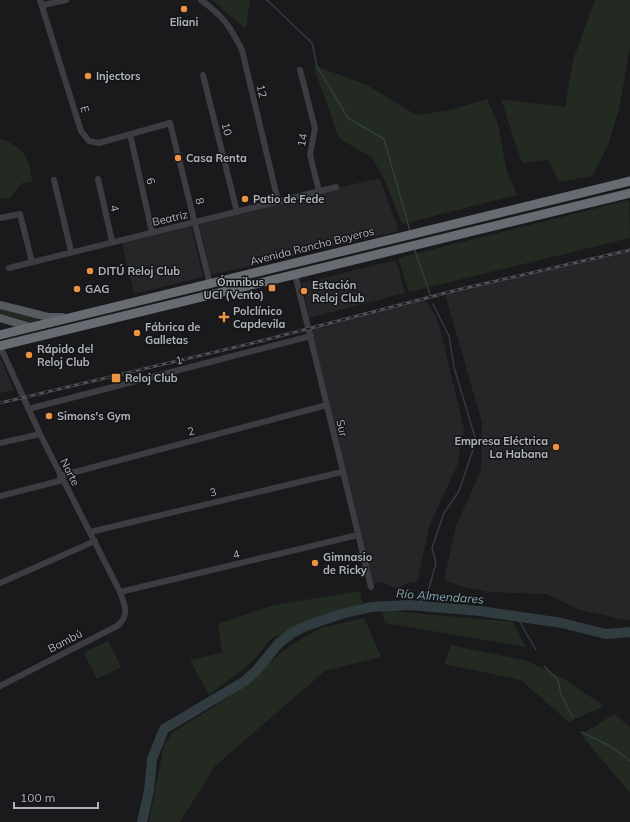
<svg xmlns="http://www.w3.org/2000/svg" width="630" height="822" viewBox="0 0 630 822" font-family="Mulish,sans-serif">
<rect width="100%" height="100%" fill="#1a1a1c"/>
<!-- built -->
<path fill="#262629" d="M380 179 399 231 211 275 199 224 370 180Z
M191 226 203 277 134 294 122 243Z
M630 250V620L628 621 577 609 547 594 488 592 464 587 444 580 456 526 481 470 482 423 445 294Z
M396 260 405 293 309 318 302 283Z
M424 299 435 314 441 332 464 429 457 466 430 524 417 582 408 583 397 589 381 582 370 584 310 329Z
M0 357 14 390 0 393Z"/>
<!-- green -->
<path fill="#222a22" d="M212 0H250L246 29Z
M595 0H630V46L619 110 607 148 592 176 559 182 548 160 522 163 501 99 565 107 573 60Z
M313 65 367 85 416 115 451 110 487 99 498 124 506 168 517 195 402 224 384 179 372 158 339 138Z
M2 139C24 149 30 157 32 182L22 183 10 198 0 199V140Z
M629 200 630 238 409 292 398 258Z
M0 307 37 318V321L35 323 0 314Z
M360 591 362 603 272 638 250 664 209 695 190 660 222 653 218 624 274 605Z
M382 610 513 622 526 647 385 623Z
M364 618 381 657 325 671 215 766 180 822H149L164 745 173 732 225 700 288 647 320 628Z
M108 641 121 667 97 679 84 653Z
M451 645 527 661 563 678 604 706 569 722 521 680 444 664Z
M614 714 630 727V793L581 735Z"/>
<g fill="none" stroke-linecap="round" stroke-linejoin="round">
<!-- stream -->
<path stroke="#303c40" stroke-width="1.5" d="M267 0 312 43 317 66 348 118 384 139 410 231
M414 248 430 294
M418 606 429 588 436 563 432 548 444 513 459 491 476 441 454 367 449 336 433 304
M517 617 536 650
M544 666 558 680 561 695 573 718
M581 732 610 746 630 761"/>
<!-- river -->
<path stroke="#303c40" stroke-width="10" d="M142 822 149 791 152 759 164 729 245 681 256 671 279 643 292 633 306 626 341 614 371 607 410 605 480 611 562 623 606 634 630 632"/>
<!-- minor -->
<path stroke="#3b3d41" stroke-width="6" d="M40 0 81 131 89 141 99 143 170 123 210 284
M201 0C223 16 230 26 242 50L278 201
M43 5 66 0
M300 70 315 128 310 155 319 191
M203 75 237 212
M130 134 152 232
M98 179 112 241
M54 180 71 251
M0 218 20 214 32 262
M9 268 336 187
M295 274 371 587
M28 409 311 336
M0 443 40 434
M60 476 327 405
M0 496 63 480
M90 532 342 472
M0 583 95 541
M120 592 358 535
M0 686 117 626C130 616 125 605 120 592L40 434 0 346"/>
<!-- major -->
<path stroke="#575a60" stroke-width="8" d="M0 305 48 317H62
M0 318 31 327"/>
<!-- highway -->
<path stroke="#676c72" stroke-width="9" d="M0 335 630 181
M0 346 630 193"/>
<defs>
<path id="rail" d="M0 403 261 341 457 290 630 250"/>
</defs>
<!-- rail casing -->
<use href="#rail" stroke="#4e5156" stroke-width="3"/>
<!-- rail -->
<use href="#rail" stroke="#151517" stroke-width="1.5" stroke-dasharray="4.5" stroke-linecap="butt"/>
</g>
<!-- markers -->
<g fill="#eb9343" stroke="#151517" stroke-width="1.5">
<circle cx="184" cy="9" r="4"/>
<circle cx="88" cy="76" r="4"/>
<circle cx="178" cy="158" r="4"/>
<circle cx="245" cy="199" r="4"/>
<circle cx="90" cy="271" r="4"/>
<rect x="268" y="284" width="8" height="8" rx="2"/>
<circle cx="77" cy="289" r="4"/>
<circle cx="304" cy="291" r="4"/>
<path d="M222 311h4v4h4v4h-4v4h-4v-4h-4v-4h4z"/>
<circle cx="137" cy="333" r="4"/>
<circle cx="29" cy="355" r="4"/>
<rect x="111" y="373" width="10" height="10" rx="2"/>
<circle cx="49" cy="416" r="4"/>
<circle cx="556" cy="447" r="4"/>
<circle cx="315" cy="563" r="4"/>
</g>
<g text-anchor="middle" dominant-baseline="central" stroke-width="3" stroke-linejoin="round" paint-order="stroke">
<!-- poi labels -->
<g font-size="11" font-weight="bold" fill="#adb4bb" stroke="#151517" text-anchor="start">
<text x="184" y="22" text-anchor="middle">Eliani</text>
<text x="96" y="76">Injectors</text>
<text x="186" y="158">Casa Renta</text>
<text x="253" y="199">Patio de Fede</text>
<text x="98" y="271">DITÚ Reloj Club</text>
<text x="264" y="282" text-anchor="end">Ómnibus<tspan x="264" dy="13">UCI (Vento)</tspan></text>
<text x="312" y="285">Estación<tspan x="312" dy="13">Reloj Club</tspan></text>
<text x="85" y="289">GAG</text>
<text x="233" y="311">Polclínico<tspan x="233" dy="13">Capdevila</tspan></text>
<text x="145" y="327">Fábrica de<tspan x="145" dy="13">Galletas</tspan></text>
<text x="37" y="349">Rápido del<tspan x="37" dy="13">Reloj Club</tspan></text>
<text x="125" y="378">Reloj Club</text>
<text x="57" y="416">Simons's Gym</text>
<text x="548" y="441" text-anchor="end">Empresa Eléctrica<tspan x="548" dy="13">La Habana</tspan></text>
<text x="323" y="557">Gimnasio<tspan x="323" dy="13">de Ricky</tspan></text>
</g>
<!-- street labels -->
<g font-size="11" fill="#adb4bb" stroke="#151517">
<text transform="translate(262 91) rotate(76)">12</text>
<text transform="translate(85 109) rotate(75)">E</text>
<text transform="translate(227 129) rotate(76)">10</text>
<text transform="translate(302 140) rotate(-79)">14</text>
<text transform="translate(151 181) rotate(77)">6</text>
<text transform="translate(200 201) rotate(76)">8</text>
<text transform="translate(115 208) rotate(77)">4</text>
<text transform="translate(170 218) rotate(-13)">Beatriz</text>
<text transform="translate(312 246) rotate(-14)">Avenida Rancho Boyeros</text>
<text transform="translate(179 360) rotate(-14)">1</text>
<text transform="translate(342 428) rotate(77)">Sur</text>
<text transform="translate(191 431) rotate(-15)">2</text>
<text transform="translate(70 472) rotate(63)">Norte</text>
<text transform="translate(213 492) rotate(-13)">3</text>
<text transform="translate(236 554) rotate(-13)">4</text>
<text transform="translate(65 641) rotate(-27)">Bambú</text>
</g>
<!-- water labels -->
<g font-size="12" font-style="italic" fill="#86a7b4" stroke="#151517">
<text transform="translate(440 596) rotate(4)">Río Almendares</text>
</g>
</g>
<!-- scale -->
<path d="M14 802v6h84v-6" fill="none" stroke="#adb4bb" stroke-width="2"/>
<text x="20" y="802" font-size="12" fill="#adb4bb" stroke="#151517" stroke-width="3" paint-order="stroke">100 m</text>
</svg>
